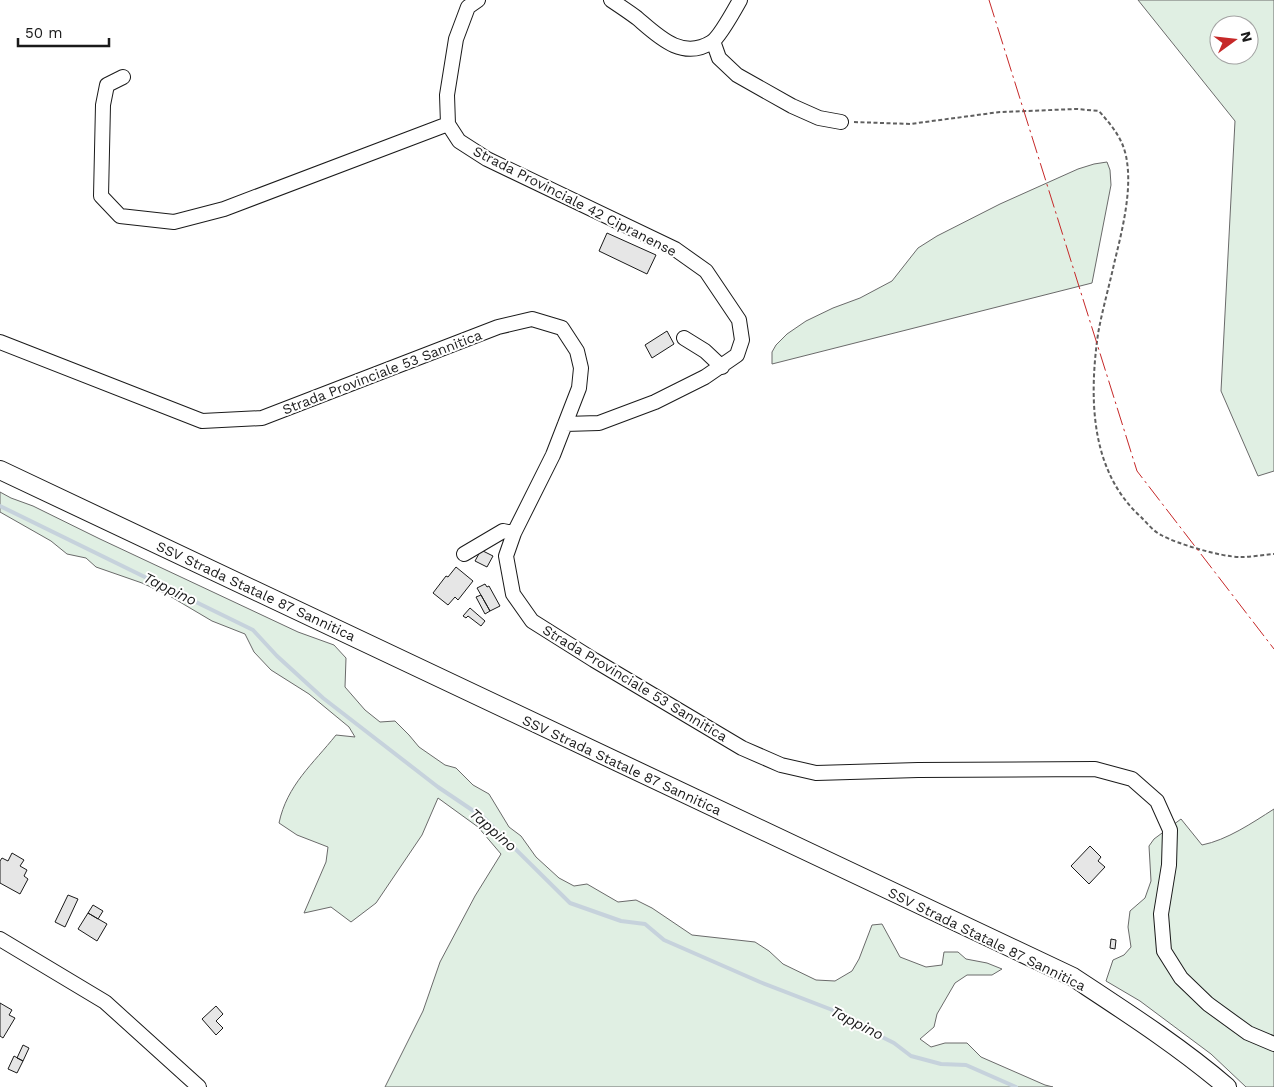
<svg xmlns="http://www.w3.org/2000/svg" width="1274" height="1087" viewBox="0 0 1274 1087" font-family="'Work Sans',sans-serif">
<rect width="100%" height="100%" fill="#fff"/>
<!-- green -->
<path fill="#e0efe3" stroke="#6a6a6a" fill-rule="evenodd" d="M1138 0H1274V471L1258 476 1221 391 1235 121ZM1219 25H1249V55H1219Z
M1107 162 1110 170 1111 185 1092 283 772 364V352L776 345 787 334 806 321 833 308 860 298 892 281 918 248 937 236 1000 204 1078 169 1094 164Z
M0 492 11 498 33 506 100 539 298 632 334 645 346 658 345 687 365 710 380 722 395 721 409 735 419 747 445 765 456 768 473 785 489 794 509 827 521 836 536 857 559 878 574 886 587 884 618 902 636 900 652 908 692 935 755 942 769 951 783 964 816 980 835 981 852 971 859 959 872 925 882 924 900 957 926 967 942 965 944 952H958L966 959 987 963 1002 969 992 975H967L955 983 937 1014 934 1027 920 1039 931 1047 945 1043H967L981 1057 1045 1085 1053 1087H385L423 1011 440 962 475 896 501 854 478 827 438 798 422 835 376 903 351 922 331 907 304 913 326 862 328 847 297 835 279 823C287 785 313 764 336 735L355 737 349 727 309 694 271 670 254 652 245 634 212 621 168 595 142 583 96 567 86 558 67 554 51 541 0 512Z
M1274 809V1087H1246L1211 1054 1140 1001 1106 981 1113 960 1124 955 1131 947 1128 927 1130 911 1145 898 1151 881 1149 846 1154 839 1181 819 1202 845C1227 840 1252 823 1274 809Z"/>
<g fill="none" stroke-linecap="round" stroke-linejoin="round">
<!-- stream -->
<path stroke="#c6d2dc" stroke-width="4" d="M0 506 253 630 277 656 323 698 438 787 484 818 570 903 621 921 645 924 664 940 760 982 835 1011 866 1029 894 1043 911 1056 941 1064 966 1065 1016 1087"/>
</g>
<!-- building -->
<path fill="#e6e6e6" stroke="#1a1a1a" d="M607 233 656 255 647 274 599 251Z
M667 331 674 344 652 358 645 345Z
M481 550 493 556 487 567 475 561Z
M456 567 473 581 458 600 455 597 448 605 433 593 446 576 448 577Z
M485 584 487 587 489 586 500 606 490 611 477 588Z
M481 595 490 611 485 614 476 597Z
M470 608 485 621 481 626 468 616 466 618 463 616Z
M1090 846 1101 857 1098 861 1105 867 1089 884 1071 866Z
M12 853 24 860 20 866 27 870 24 876 28 879 20 894 0 883V861L2 858 8 861Z
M68 895 78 899 65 927 55 922Z
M93 905 103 911 98 919 88 913Z
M88 913 107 924 97 941 78 929Z
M1111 939 1116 940 1115 949 1110 948Z
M0 1003 12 1010 9 1015 15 1018 3 1038 0 1036Z
M216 1006 223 1014 216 1021 223 1028 216 1035 202 1019Z
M23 1045 29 1048 23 1061 17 1058Z
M14 1056 23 1061 17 1073 8 1069Z"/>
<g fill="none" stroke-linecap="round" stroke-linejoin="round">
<defs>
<path id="minor" d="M478 0 468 7 456 39 447 95 448 124 459 141 487 159 675 249 706 271 739 320 742 340 737 355 705 377 655 402 599 423 565 424
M611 0C620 6 629 12 637 18 658 36 682 61 712 42 719 37 735 9 740 0
M713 41 719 58 737 75 792 106 819 118 841 122
M123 77 107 85 103 105 101 196 120 216 174 222 224 209 448 124
M684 338 705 351 722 367
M0 342 202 421 262 418 498 327 532 319 562 328 577 351 581 368 579 388 553 455 514 533 506 556 513 594 532 621 594 660 742 748 781 765 816 773 918 770 1095 769 1132 779 1157 801 1170 830 1169 865 1161 914 1164 951 1181 978 1208 1004 1248 1033 1274 1044
M464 554 503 531 514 533
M0 939 105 1002 199 1087"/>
<path id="major" d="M0 470 1073 977C1126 1012 1179 1046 1227 1087"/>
</defs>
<!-- minor casing -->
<use href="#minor" stroke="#1a1a1a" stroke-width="16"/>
<!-- major casing -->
<use href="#major" stroke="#1a1a1a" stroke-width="20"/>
<!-- path -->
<path stroke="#5f5f5f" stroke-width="2" stroke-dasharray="4 2.5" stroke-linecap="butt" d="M854 122 910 124 1000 112 1077 109 1099 111C1111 125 1122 137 1126 156 1133 189 1122 231 1114 264 1109 287 1102 311 1098 334 1089 398 1090 471 1141 517 1147 523 1153 531 1161 535 1177 544 1222 557 1240 557 1251 557 1263 555 1274 554"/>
<!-- minor -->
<use href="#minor" stroke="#fff" stroke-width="14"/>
<!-- major -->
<use href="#major" stroke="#fff" stroke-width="18"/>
<!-- power -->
<path stroke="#c62828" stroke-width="1" stroke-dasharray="18 4 2.5 4" stroke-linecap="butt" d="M989 0 1137 471 1274 649"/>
</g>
<g text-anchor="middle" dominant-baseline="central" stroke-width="4" stroke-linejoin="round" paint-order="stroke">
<!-- street labels -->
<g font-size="14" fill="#1a1a1a" stroke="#fff">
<text transform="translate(575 201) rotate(27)">Strada Provinciale 42 Cipranense</text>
<text transform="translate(382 372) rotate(-21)">Strada Provinciale 53 Sannitica</text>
<text transform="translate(256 591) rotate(25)">SSV Strada Statale 87 Sannitica</text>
<text transform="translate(635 683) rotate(31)">Strada Provinciale 53 Sannitica</text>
<text transform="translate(622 765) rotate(25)">SSV Strada Statale 87 Sannitica</text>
<text transform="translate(987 939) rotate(26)">SSV Strada Statale 87 Sannitica</text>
</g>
<!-- water labels -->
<g font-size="15" font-style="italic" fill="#1a1a1a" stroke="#fff">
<text transform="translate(170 589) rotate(26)">Tappino</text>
<text transform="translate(493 830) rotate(41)">Tappino</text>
<text transform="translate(857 1023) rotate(27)">Tappino</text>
</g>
</g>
<!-- north arrow -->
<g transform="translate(1234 40) rotate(75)"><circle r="24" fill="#ffffff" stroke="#a3a3a3"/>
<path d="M0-4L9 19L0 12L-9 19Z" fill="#c62828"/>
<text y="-8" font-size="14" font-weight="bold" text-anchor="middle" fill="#1a1a1a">N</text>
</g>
<!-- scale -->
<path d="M18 38v8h91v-8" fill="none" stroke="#1a1a1a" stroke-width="2.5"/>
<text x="25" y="38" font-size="15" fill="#1a1a1a" stroke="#ffffff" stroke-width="4" paint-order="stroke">50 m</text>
</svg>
